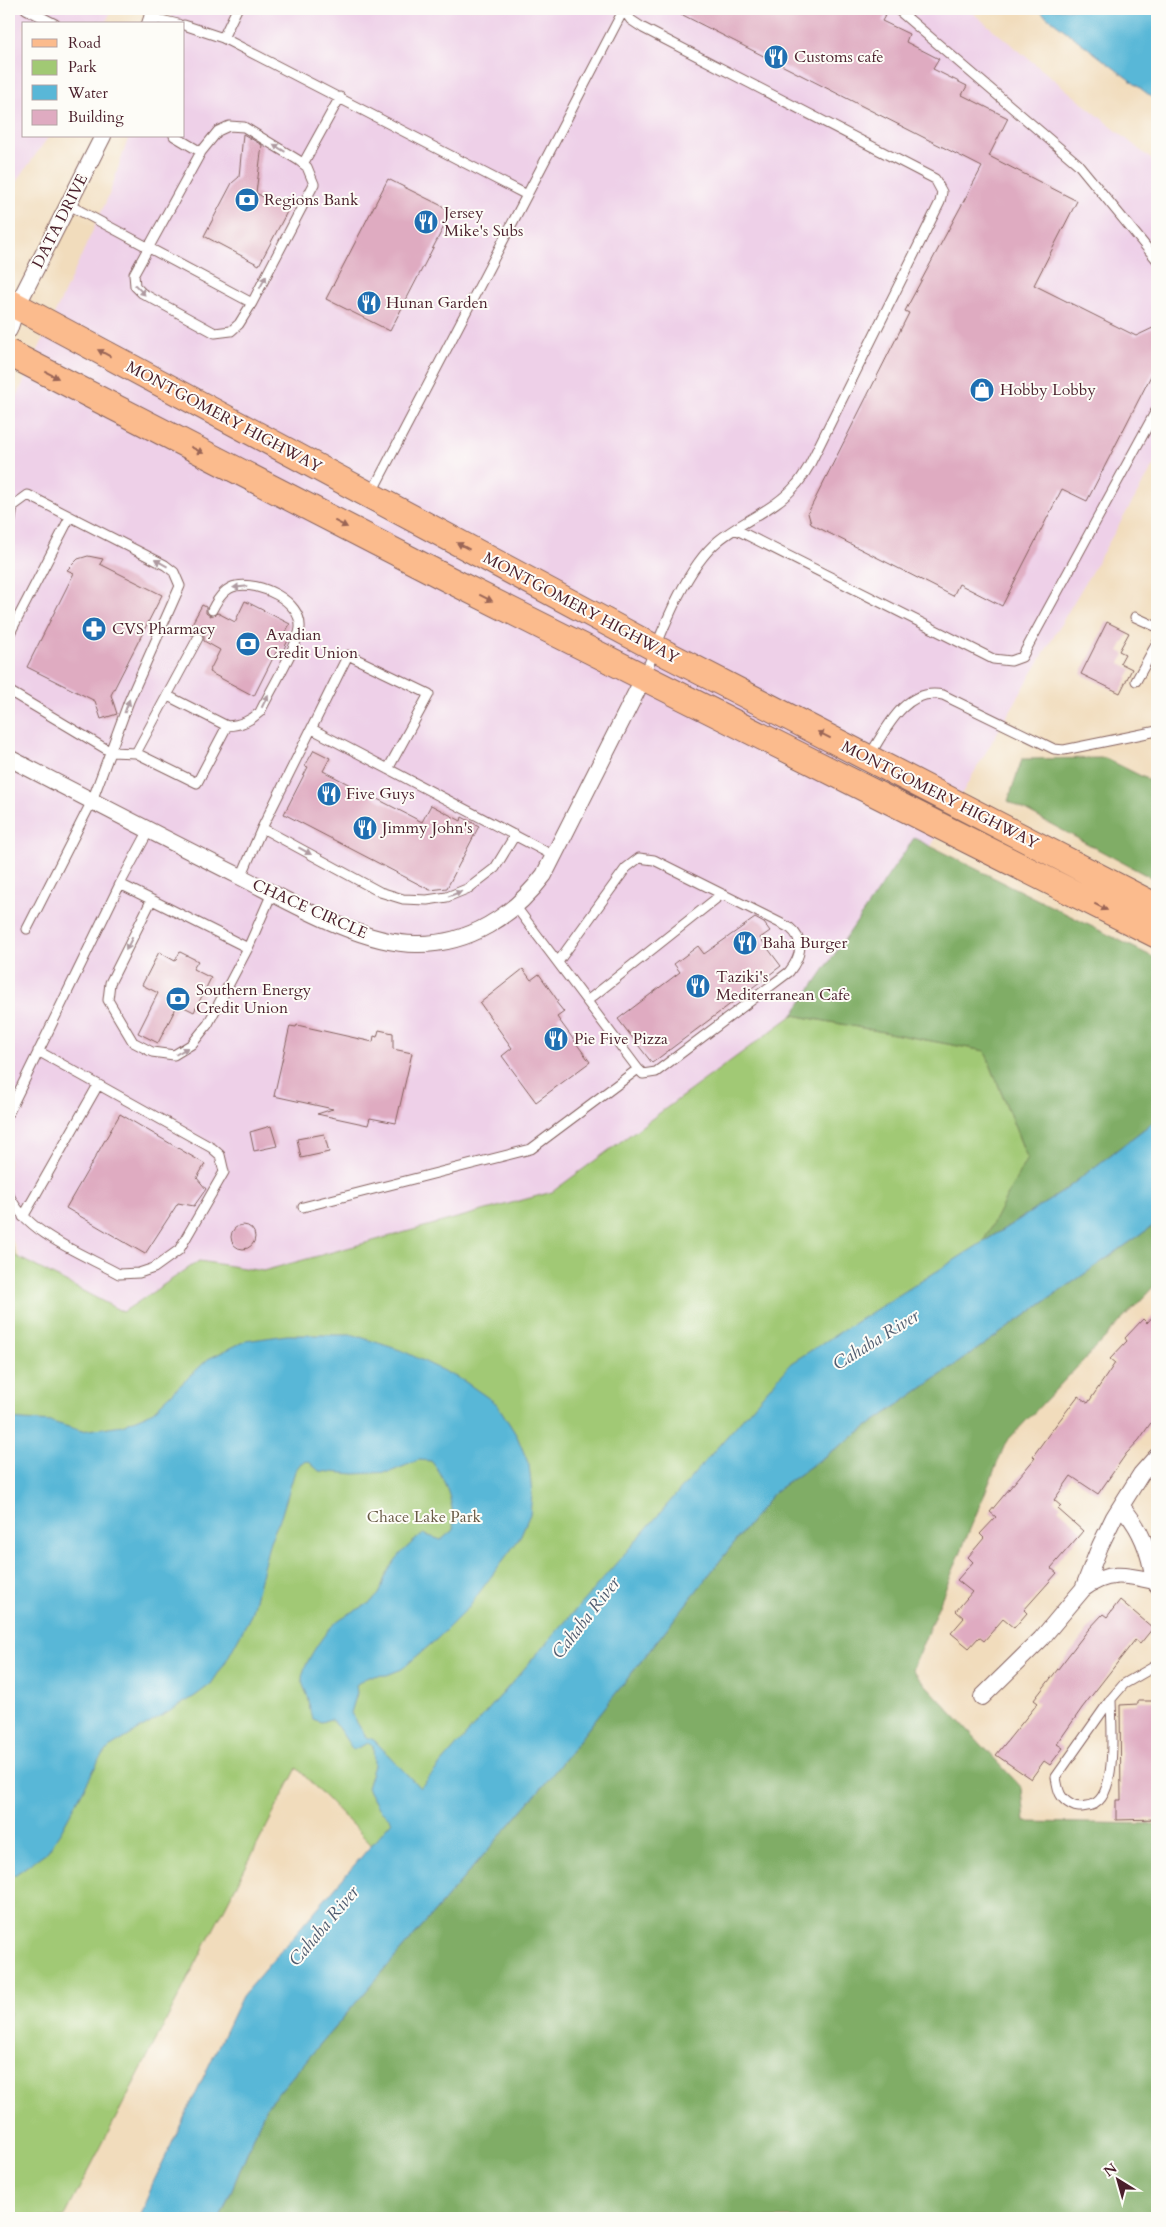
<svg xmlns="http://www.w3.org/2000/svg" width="1166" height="2227" viewBox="0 0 1166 2227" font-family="Cardo,serif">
<rect width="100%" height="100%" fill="#fdfcf7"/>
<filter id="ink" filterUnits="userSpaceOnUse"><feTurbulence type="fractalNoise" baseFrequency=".02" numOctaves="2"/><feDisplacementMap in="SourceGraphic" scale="10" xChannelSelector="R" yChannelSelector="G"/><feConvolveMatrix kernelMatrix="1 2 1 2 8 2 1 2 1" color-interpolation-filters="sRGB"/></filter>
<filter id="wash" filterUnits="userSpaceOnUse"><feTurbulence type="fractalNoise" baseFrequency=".0096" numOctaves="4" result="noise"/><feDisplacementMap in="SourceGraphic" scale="20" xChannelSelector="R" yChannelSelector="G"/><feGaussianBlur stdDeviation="1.12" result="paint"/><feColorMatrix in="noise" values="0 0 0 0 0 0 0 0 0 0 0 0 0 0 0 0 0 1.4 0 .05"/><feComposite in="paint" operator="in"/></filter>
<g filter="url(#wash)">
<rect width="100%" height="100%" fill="#f1dcbc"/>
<!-- built -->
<path fill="#eed0e8" d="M9 9H111L106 24H24V136H49L9 192Z
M173 9H968L1157 164V460L862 964 552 1192 263 1271 201 1262 123 1312 20 1258 9 1232V414L109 195 129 136H184V24H168Z"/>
<!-- green -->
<path fill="#a1c974" stroke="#767450" d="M793 1015 985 1051 1027 1158 975 1311 456 1932 297 1768 64 2218H9V1239L16 1256 123 1312 199 1261 263 1271 552 1192Z"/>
<!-- forest -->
<path fill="#80ad66" stroke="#656648" d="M1105 758 1157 784V881L1008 801 1022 759Z
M914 838 1157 959V1119L1061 1193 983 1242 1027 1158 985 1051 793 1015Z
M1157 1223V1283L1006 1442 912 1670 1022 1788 1025 1822 1157 1824V2218H220L266 2107 543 1786 774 1492Z"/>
<!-- water -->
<path fill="#59b7d7" stroke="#526b81" d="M1037 9H1157V101Z
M1157 1119V1223L774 1492 543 1786 266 2107 220 2218H140L152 2185 242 1996 392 1821 377 1806 367 1788 374 1765 373 1746 368 1743 353 1750 335 1723 330 1719 321 1722 313 1719C309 1712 310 1708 309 1701 308 1694 302 1686 302 1679 303 1664 324 1633 335 1623 348 1611 367 1609 379 1594 382 1590 382 1584 384 1580 392 1560 407 1546 423 1534L441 1540 453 1530C455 1507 446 1478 431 1461L419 1460 390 1472 355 1474 319 1471 308 1461 301 1463 295 1471 281 1517 270 1541 251 1615 225 1663 211 1684 195 1696 109 1748 98 1762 62 1829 48 1851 9 1879V1419L52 1422 82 1431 122 1425 152 1412 208 1359 245 1341 287 1335H354L403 1351 464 1381 497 1404 517 1436 529 1465 532 1494 530 1514 519 1539 467 1609 438 1638 402 1669 387 1675 368 1676 356 1685 357 1693 351 1713 366 1737 374 1740 420 1788 791 1363 1061 1193Z"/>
<g id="blocks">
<!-- building -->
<path fill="#dfabc1" d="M671 9H876L886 14 882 21 909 34 906 42 939 59 933 69 967 86 962 95 1008 118 989 156 1077 201 1034 285 1136 336 1157 326V364L1087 501 1062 489 1002 606 959 584 953 596 811 524 808 513 909 313 905 311 982 167Z
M243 134 262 145 256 193 288 210 259 265 204 236 232 183 239 177Z
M388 179 452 211 390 331 326 299Z
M88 556 103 559 100 564 162 595 111 695 117 714 101 719 95 701 27 667 74 573 67 570 78 559Z
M245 601 290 624 285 633 290 636 281 655 276 652 254 696 209 672 220 650 204 641V635L201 632 192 635 187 633 202 605 206 607V613L210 616 218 613 235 622Z
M1107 622 1129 633 1119 651 1125 654 1120 663 1132 669 1120 693 1081 674Z
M314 750 330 758 323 771 422 822 431 805 461 821 462 817 479 826 447 888 430 890 284 814 308 767 305 766Z
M755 918 764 923 770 931 760 938 781 966 652 1063 618 1019 680 972 674 964 698 946 704 954Z
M159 952 175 961 180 952 198 961 193 969 211 978 194 1012 178 1004 158 1043 138 1033 158 993 142 985Z
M523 969 531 980 539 974 558 1001 556 1002 564 1012 557 1017 590 1062 536 1102 502 1056 512 1048 480 1003Z
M297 1025 373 1042 374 1036 377 1037 379 1030 393 1033V1049L412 1053 396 1123 370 1118 368 1125 317 1114 333 1109 274 1096 290 1026 296 1027Z
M120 1114 205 1164 197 1178 206 1189 194 1206 178 1203 145 1254 66 1208Z
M271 1126 277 1146 254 1151 250 1132Z
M324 1134 329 1152 301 1158 297 1139Z
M231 1237a12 12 0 1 1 24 0a12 12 0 1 1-24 0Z
M1157 1312V1414L1139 1440 1126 1454 1098 1494 1071 1476 1054 1500 1061 1506 1058 1509 1083 1531 1051 1568 1057 1573 1024 1610 1027 1613 1014 1628 1003 1619 984 1641 979 1637 969 1648 951 1633 964 1618 956 1611 972 1592 957 1580 973 1562 968 1557 984 1538 980 1534 996 1517 990 1512 1035 1458 1033 1456 1049 1434 1078 1396 1088 1403 1115 1363 1110 1359 1127 1341 1125 1338 1143 1319 1147 1323Z
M1120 1600 1153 1628 1140 1644 1135 1640 1082 1708 1057 1744 1063 1748 1050 1765 1044 1761 1031 1779 996 1755 1038 1703 1034 1700 1088 1630 1103 1614 1107 1617Z
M1138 1701H1157V1819L1116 1820V1800H1121L1120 1705 1138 1704Z"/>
</g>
</g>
<g filter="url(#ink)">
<use href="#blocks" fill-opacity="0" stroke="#84615e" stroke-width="1"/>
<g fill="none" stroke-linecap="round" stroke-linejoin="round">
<defs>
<path id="service" d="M26 9 55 24
M623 9 631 20 643 28 935 179 942 192 940 202 809 466C805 472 801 480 796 485 776 509 742 521 718 541 685 568 661 634 645 674
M897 9 1078 164 1157 260
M152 18 178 24
M184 25 223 38 527 195
M223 38 237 9
M174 136 201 152 134 274 135 286 142 293 215 333 231 331 239 324 252 303 314 184 307 167 298 160 244 127 229 126 218 131 201 152
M303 164 340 97
M69 205 252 303
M371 494 624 9
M735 529 993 659 1011 661 1022 657 1157 409
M9 533 13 506 28 495 165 565 174 572 180 586 129 701 92 801 27 929
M1135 617 1157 627
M9 635 70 517
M1136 681 1157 643
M9 691 111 752 136 753 197 783 227 726
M168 696 227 726C241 725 250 721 260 712 268 695 299 643 300 628 302 601 259 581 236 586 225 588 217 600 212 610
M312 729 554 856
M136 753 198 638
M870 755C886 729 905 687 943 695L1054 749 1064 750 1157 731
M262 828 380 892 403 899 427 900 447 897 469 888 495 868 515 835
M149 830 120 884 248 948
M241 877 262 828 348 655 429 694 388 769
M151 901 110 983 108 1000 133 1042 152 1052 174 1055 192 1044 208 1024 248 948 272 893
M516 907 638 1069 643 1074 656 1072 789 972C800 958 806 941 790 928L654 860 639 858 626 868 558 962
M587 1001 722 894
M9 1112 120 884
M9 1195C27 1234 83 1254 119 1274L139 1273 154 1268 179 1250 224 1172 220 1155 212 1148 38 1051
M303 1207 531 1149 638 1069
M23 1217 98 1085
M1111 1699C1111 1723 1120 1804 1087 1806 1081 1807 1077 1808 1072 1805 1060 1799 1058 1791 1056 1777L1111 1699 1124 1684 1157 1665"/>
<path id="minor" d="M150 24 155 9
M9 330 17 306 103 136
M9 758C86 798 163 838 241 877 290 902 361 944 416 944 469 945 513 916 544 875L644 677
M1121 1506C1141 1528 1150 1552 1154 1581L1157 1585
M1083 1589C1108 1570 1126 1575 1154 1581
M982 1697 1041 1639 1083 1589 1100 1546 1114 1517 1141 1474 1157 1456"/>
<path id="primary" d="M9 302 655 648 1157 907
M9 353 448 579 1157 935"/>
</defs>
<!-- service casing -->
<use href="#service" stroke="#84615e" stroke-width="11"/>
<!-- minor casing -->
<use href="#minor" stroke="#84615e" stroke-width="18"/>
<!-- primary casing -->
<use href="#primary" stroke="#84615e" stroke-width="28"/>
<!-- service -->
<use href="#service" stroke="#fff" stroke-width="9"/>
<!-- minor -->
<use href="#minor" stroke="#fff" stroke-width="16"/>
<!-- primary -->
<use href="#primary" stroke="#fbbb8d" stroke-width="26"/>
</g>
<!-- one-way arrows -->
<defs><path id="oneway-solid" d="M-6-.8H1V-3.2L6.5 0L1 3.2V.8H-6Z" transform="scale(1.25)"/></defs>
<g fill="#ae9aa0">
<use href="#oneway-solid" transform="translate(279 148) rotate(-149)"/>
<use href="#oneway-solid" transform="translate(263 282) rotate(-62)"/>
<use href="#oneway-solid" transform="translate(140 290) rotate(46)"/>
<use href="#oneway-solid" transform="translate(161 563) rotate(-151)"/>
<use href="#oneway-solid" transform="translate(240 587) rotate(174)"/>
<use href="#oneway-solid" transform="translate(265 701) rotate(-63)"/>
<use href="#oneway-solid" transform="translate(127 706) rotate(-70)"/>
<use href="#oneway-solid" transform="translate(305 851) rotate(29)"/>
<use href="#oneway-solid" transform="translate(455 894) rotate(-21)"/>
<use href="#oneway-solid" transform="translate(129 944) rotate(117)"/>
<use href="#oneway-solid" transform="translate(182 1051) rotate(-30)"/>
</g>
<g fill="#9a6557">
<use href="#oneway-solid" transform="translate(104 353) rotate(-152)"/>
<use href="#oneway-solid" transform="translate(52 375) rotate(27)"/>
<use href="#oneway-solid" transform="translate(197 450) rotate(27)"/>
<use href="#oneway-solid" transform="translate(341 524) rotate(27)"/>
<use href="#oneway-solid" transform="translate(463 546) rotate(-152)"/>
<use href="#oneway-solid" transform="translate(486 598) rotate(26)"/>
<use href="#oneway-solid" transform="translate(824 735) rotate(-153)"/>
<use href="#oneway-solid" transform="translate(1101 907) rotate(27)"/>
</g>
</g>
<!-- icons -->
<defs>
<symbol id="restaurant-disc" viewBox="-11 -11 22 22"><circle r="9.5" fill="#1f6fb2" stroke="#fdfcf7"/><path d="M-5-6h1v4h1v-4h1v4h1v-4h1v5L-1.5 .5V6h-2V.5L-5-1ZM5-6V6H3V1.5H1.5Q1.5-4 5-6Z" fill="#fff"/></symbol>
<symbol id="bank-disc" viewBox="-11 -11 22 22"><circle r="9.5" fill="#1f6fb2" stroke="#fdfcf7"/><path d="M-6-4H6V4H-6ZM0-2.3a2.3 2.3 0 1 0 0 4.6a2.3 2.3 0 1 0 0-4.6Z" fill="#fff"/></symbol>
<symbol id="shop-disc" viewBox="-11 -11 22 22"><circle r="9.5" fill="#1f6fb2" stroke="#fdfcf7"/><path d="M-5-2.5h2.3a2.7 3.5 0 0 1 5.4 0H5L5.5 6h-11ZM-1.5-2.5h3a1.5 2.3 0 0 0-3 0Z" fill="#fff"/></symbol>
<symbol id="pharmacy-disc" viewBox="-11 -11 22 22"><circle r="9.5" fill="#1f6fb2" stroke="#fdfcf7"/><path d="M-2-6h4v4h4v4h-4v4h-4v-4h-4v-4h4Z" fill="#fff"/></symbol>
</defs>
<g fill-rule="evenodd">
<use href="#restaurant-disc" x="762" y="43" width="28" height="28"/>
<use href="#bank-disc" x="233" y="186" width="28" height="28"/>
<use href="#restaurant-disc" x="412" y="208" width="28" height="28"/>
<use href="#restaurant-disc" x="355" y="289" width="28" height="28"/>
<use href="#shop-disc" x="968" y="376" width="28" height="28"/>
<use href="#pharmacy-disc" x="80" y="615" width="28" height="28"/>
<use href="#bank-disc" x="234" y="630" width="28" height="28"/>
<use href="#restaurant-disc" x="315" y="780" width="28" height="28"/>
<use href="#restaurant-disc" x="351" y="814" width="28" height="28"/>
<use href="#restaurant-disc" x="731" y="929" width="28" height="28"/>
<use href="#restaurant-disc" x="684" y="972" width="28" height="28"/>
<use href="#bank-disc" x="164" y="985" width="28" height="28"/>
<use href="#restaurant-disc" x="542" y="1025" width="28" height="28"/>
</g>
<g text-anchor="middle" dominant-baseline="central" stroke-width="4" stroke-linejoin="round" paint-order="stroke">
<!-- poi labels -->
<g font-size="16" fill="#4a1f2b" stroke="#fdfcf7" text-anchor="start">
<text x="794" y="57">Customs cafe</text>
<text x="264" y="200">Regions Bank</text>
<text x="444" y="213">Jersey<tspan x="444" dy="18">Mike's Subs</tspan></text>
<text x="386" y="303">Hunan Garden</text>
<text x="1000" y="390">Hobby Lobby</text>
<text x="112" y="629">CVS Pharmacy</text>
<text x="266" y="635">Avadian<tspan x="266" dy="18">Credit Union</tspan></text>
<text x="346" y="794">Five Guys</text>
<text x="382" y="828">Jimmy John's</text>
<text x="762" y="943">Baha Burger</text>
<text x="716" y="977">Taziki's<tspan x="716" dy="18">Mediterranean Cafe</tspan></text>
<text x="196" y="990">Southern Energy<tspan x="196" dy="18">Credit Union</tspan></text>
<text x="574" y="1039">Pie Five Pizza</text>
</g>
<!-- street labels -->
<g font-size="16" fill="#4a1f2b" stroke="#fdfcf7">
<text transform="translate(60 221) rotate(-63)">DATA DRIVE</text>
<text transform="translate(224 417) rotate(28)">MONTGOMERY HIGHWAY</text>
<text transform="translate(581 608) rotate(28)">MONTGOMERY HIGHWAY</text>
<text transform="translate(940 795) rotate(27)">MONTGOMERY HIGHWAY</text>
<text transform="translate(310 909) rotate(24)">CHACE CIRCLE</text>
</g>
<!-- park labels -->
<g font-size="16" fill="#685a45" stroke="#fdfcf7">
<text x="424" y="1517">Chace Lake Park</text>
</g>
<!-- water labels -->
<g font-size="18" font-style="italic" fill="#505c70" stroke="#fdfcf7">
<text transform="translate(876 1340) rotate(-32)">Cahaba River</text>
<text transform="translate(586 1618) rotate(-52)">Cahaba River</text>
<text transform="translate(324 1926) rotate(-50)">Cahaba River</text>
</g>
</g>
<!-- margin -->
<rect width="1166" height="2227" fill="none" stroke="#fdfcf7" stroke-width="30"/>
<!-- legend -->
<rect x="22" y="22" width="162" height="115" fill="#fdfcf7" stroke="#b5a4a5"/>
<rect x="32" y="39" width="25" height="8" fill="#fbbb8d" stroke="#b5a4a5"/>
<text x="68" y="48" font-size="15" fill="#4a1f2b">Road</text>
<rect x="32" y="60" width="25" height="15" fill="#a1c974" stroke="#b5a4a5"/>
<text x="68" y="72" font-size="15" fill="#4a1f2b">Park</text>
<rect x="32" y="85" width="25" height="15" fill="#59b7d7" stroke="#b5a4a5"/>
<text x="68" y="98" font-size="15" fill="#4a1f2b">Water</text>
<rect x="32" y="110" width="25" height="15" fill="#dfabc1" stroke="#b5a4a5"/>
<text x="68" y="122" font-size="15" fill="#4a1f2b">Building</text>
<!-- north arrow -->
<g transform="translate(1118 2180) rotate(323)" stroke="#fdfcf7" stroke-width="4" paint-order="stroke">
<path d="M0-4L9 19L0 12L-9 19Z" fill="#4a1f2b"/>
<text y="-8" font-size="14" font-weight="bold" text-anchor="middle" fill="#4a1f2b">N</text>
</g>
</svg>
